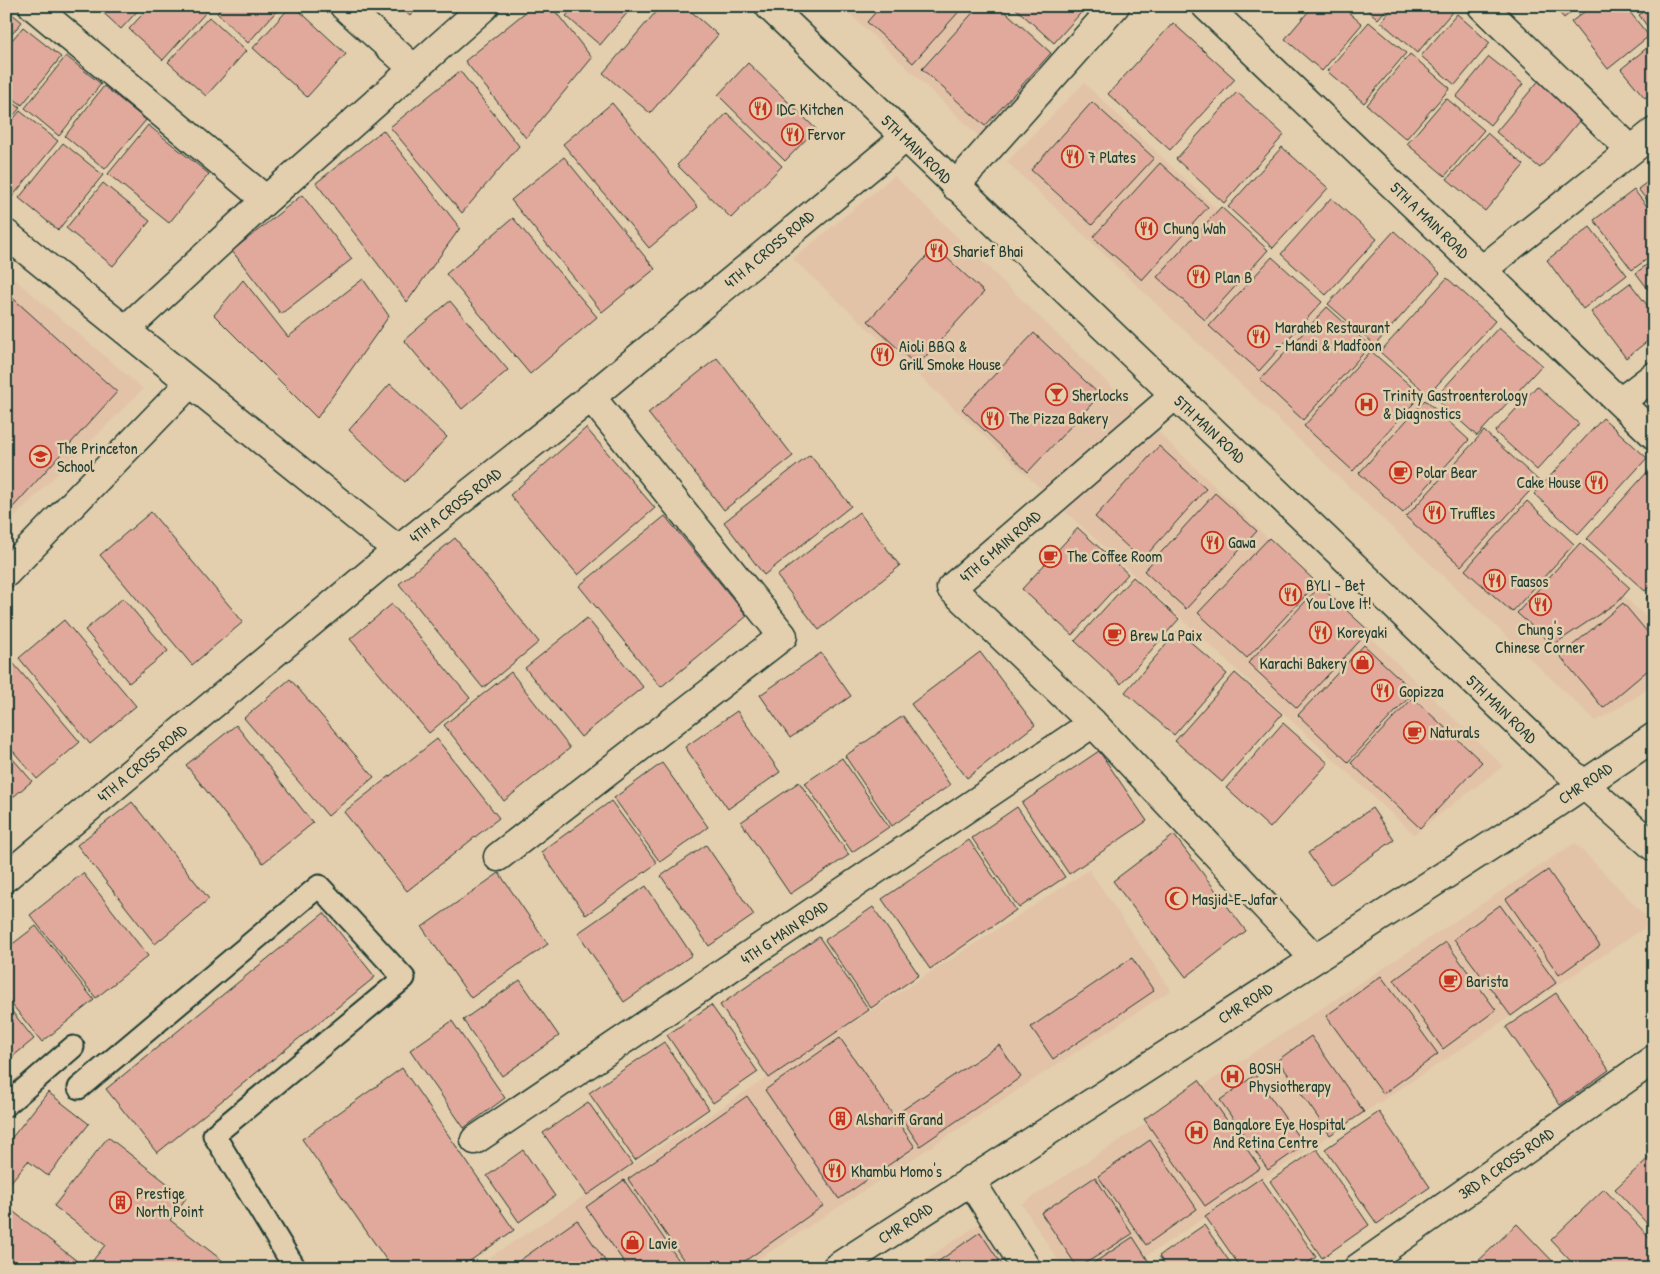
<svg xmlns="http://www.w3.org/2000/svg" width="1660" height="1274" viewBox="0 0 1660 1274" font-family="'Patrick Hand',sans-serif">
<rect width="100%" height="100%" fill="#e3cead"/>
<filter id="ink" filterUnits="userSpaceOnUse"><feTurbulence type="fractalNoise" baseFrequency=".02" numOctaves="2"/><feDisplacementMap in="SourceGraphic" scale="10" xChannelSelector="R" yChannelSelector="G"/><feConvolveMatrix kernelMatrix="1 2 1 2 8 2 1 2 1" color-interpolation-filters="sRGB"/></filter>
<g filter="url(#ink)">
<!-- built -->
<path fill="#e2c3a8" d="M842 6H1003L1057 58 982 139Z
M1084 83 1654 625V686L1596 721 1007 162Z
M894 176 1503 766 1414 834 793 259Z
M6 272 143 389 6 525Z
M1575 843 1652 923 1128 1268H1063L1022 1204Z
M1089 870 1171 990 745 1268H473Z
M984 1221 1015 1268H912Z"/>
<!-- building -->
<path fill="#e1a99b" stroke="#1f3d34" d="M96 6H142L121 29Z
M150 6H202L207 11 163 60 129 29Z
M223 6H281L248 43 217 13Z
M291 6H294L346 54 307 97 253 48Z
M399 6H418L410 16Z
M533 6H551L592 58 526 138 465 61Z
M575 6H633L600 45 566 16Z
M661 6H685L718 35 650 113 603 73Z
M881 6H964L913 63 867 22Z
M979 6H999L1051 53 985 126 922 69Z
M1013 6H1087L1054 43Z
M1313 6H1341L1362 24 1322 71 1285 39Z
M1363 6H1389L1378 19Z
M1394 6H1447L1453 11 1417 53 1381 22Z
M1554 6H1578L1564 18Z
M1592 6H1625L1649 36 1608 69 1571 22Z
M1625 6H1638L1630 13Z
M1650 6H1654V27L1650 30 1639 15Z
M6 9 22 22 6 41Z
M1457 14 1490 43 1455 85 1421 56Z
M209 17 246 51 206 96 168 62Z
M1369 22 1406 53 1364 103 1327 71Z
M1173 23 1235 79 1170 150 1108 94Z
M23 27 61 57 22 105 6 93V47Z
M1654 42V90L1645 98 1621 69Z
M1410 54 1450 88 1406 139 1367 105Z
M66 56 101 84 59 136 25 108Z
M1489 57 1523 84 1490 125 1456 97Z
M748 63 816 129 785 161 718 95Z
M460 71 519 146 462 213 390 127Z
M1541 78 1585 114 1540 168 1496 132Z
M104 86 146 120 105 169 65 136Z
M1237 92 1284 135 1224 203 1176 159Z
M6 97 20 108 6 124Z
M1446 98 1484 130 1445 176 1407 144Z
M1092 102 1154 158 1092 225 1031 170Z
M612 103 698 207 649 248 563 144Z
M20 111 58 141 12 197 6 192V128Z
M727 113 782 166 731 218 677 165Z
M148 125 209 174 169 223 108 174Z
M383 130 460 228 407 302 316 183Z
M1487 133 1524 165 1485 211 1447 179Z
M63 143 103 175 58 230 19 198Z
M1282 147 1328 188 1273 248 1228 207Z
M564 157 655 269 602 312 511 200Z
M1160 163 1208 207 1142 280 1093 237Z
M1654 177V209L1638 189Z
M103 183 150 221 113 266 66 228Z
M1634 190 1654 215V254L1632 270 1594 220Z
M302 195 352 259 281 314 232 251Z
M1331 198 1377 239 1326 295 1281 254Z
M1221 207 1268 250 1205 320 1157 277Z
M513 218 597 317 530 374 446 274Z
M1590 227 1627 275 1583 309 1547 260Z
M1394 231 1440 273 1375 345 1328 304Z
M935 247 984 292 917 366 868 321Z
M1272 257 1322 302 1259 371 1209 326Z
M1654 259V297L1636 273Z
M1447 278 1495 321 1428 395 1380 352Z
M363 279 389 316 317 418 214 315 243 280 288 337Z
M1630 283 1654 314V336L1626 358 1591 312Z
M6 292 117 392 6 515Z
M450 301 508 370 462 409 404 340Z
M1327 307 1370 346 1303 420 1260 380Z
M1499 327 1542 365 1477 436 1435 398Z
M1034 333 1100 395 1028 472 962 409Z
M1371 351 1421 395 1353 471 1304 426Z
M717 358 793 456 724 510 648 413Z
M390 384 447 437 405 482 349 430Z
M1537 386 1579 424 1537 470 1495 432Z
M1425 400 1469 440 1403 513 1359 473Z
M1603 418 1647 458 1578 534 1534 494Z
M586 428 655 508 578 575 510 495Z
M1484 431 1539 481 1461 566 1406 517Z
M1159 446 1206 489 1142 560 1095 517Z
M810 455 851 506 764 575 724 522Z
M1649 470 1654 475V582L1645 591 1587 539Z
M1215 493 1257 531 1186 609 1144 571Z
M1527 501 1574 544 1512 612 1465 570Z
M151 512 243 622 192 665 100 555Z
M859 512 900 566 819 630 777 576Z
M665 516 747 616 661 687 579 586Z
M1078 528 1128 574 1072 635 1022 589Z
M455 538 539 642 483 688 399 584Z
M1269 538 1317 583 1247 658 1198 613Z
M1580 543 1630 588 1619 601 1553 645 1517 613Z
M1133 577 1179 619 1121 684 1075 641Z
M1320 586 1369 631 1297 708 1248 663Z
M1654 592V608L1646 598Z
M123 598 168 651 129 683 85 630Z
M1623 603 1654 640V665L1603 708 1560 656Z
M392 604 470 698 429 733 350 639Z
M587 618 643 687 581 737 525 668Z
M64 620 136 706 90 744 19 658Z
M1178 631 1227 674 1174 735 1125 692Z
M1364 645 1414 692 1348 762 1298 715Z
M980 652 1035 725 967 778 911 704Z
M821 653 851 696 790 738 760 695Z
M8 657 80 742 37 779 6 743V659Z
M511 672 570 748 504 801 444 725Z
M1235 673 1282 714 1222 782 1175 741Z
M290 679 374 777 328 816 244 718Z
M1413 698 1482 762 1420 828 1351 763Z
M737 711 780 772 728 809 685 747Z
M903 716 950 785 892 826 845 756Z
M1283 723 1328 763 1270 828 1226 788Z
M236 725 313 823 263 863 186 765Z
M437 739 499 818 407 891 344 812Z
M6 751 32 781 6 803Z
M1099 751 1147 821 1069 874 1022 803Z
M842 758 889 827 852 852 805 783Z
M662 763 708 827 660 862 614 798Z
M799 782 849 855 790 894 741 822Z
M611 801 657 863 586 915 541 852Z
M132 802 209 899 155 944 77 845Z
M1017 807 1065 877 1019 908 972 838Z
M1372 808 1394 840 1330 885 1308 853Z
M1174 835 1246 931 1186 977 1113 881Z
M969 840 1016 910 930 969 882 899Z
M706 845 754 915 709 946 661 876Z
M1548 870 1600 946 1559 975 1506 899Z
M83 873 148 956 96 998 30 915Z
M499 873 548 944 471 998 422 927Z
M646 886 692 955 624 1002 578 933Z
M1500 905 1556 983 1511 1016 1454 939Z
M873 907 919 975 871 1008 825 940Z
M324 913 375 977 157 1153 106 1089Z
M36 926 94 1000 42 1042 6 997V949Z
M819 937 869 1010 769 1078 720 1005Z
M1446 942 1496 1010 1443 1049 1394 980Z
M1132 958 1154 991 1053 1059 1031 1027Z
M1381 976 1438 1054 1383 1094 1326 1016Z
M520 980 559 1036 502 1076 463 1020Z
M1556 993 1609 1070 1560 1105 1506 1027Z
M6 1004 34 1039 6 1062Z
M711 1005 758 1072 713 1103 667 1035Z
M452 1021 505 1098 464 1128 410 1050Z
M1311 1036 1364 1112 1330 1135 1278 1060Z
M840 1038 915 1147 839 1199 765 1090Z
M664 1042 709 1109 635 1160 589 1093Z
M999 1045 1021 1077 920 1146 898 1113Z
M402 1068 514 1230 460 1268H392L302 1139Z
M1255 1075 1304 1145 1268 1170 1220 1100Z
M1199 1080 1260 1168 1205 1206 1144 1119Z
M48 1092 89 1124 48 1176 28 1161 6 1188V1145Z
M747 1096 823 1206 735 1268H689L628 1179Z
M588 1102 632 1164 587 1195 543 1133Z
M1379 1112 1430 1187 1377 1224 1325 1149Z
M108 1137 186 1198 170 1220 223 1261 218 1268H87L105 1245 54 1206Z
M1150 1140 1197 1209 1146 1245 1098 1176Z
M1317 1149 1369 1225 1322 1258 1270 1181Z
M523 1150 555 1196 519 1222 487 1176Z
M1654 1153V1231L1615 1189Z
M1095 1177 1132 1234 1078 1268 1041 1213Z
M1261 1178 1316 1257 1301 1268H1241L1205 1216Z
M624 1180 684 1268H628L586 1207Z
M1604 1189 1654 1242V1268H1577L1551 1240Z
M6 1206 86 1268H6Z
M577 1220 610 1268H509Z
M1517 1224 1559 1268H1473L1472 1267Z
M1204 1225 1234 1268H1167L1159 1256Z
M980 1232 1004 1268H929Z
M1133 1237 1153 1268H1086Z"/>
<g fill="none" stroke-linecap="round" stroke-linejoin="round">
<defs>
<path id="lane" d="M79 1088 319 886 404 978 214 1135 295 1268
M6 1105 73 1047"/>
<path id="street" d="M33 6 266 200
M344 6 414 69
M1206 6 1654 435
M1482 6 1630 149
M955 186 1115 6
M6 234 398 550
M1482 270 1654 132
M125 330 266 200 485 6
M1174 396 951 588 1093 723 1314 958
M1620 402 1654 376
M6 573 190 383
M498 857 783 636 591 397
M6 877 398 550 591 397 906 137
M475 1140 1093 723
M970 1180 1026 1268
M1358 1268 1654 1059"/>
<path id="secondary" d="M769 6 1555 759 1654 847
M836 1268 1552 806 1654 737"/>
</defs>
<!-- lane casing -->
<use href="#lane" stroke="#1f3d34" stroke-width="25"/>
<!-- street casing -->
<use href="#street" stroke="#1f3d34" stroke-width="31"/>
<!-- secondary casing -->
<use href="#secondary" stroke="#1f3d34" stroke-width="31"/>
<!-- lane -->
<use href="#lane" stroke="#e3cead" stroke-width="21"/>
<!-- street -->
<use href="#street" stroke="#e3cead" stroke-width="28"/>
<!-- secondary -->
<use href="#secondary" stroke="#e3cead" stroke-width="28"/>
</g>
</g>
<!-- icons -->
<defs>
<symbol id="restaurant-ring" viewBox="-11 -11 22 22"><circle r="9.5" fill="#e3cead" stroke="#c8321e" stroke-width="1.5"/><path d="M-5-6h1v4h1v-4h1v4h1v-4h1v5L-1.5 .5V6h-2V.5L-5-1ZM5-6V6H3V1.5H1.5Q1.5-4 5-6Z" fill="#c8321e"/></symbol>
<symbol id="bar-ring" viewBox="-11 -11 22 22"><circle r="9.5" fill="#e3cead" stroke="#c8321e" stroke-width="1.5"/><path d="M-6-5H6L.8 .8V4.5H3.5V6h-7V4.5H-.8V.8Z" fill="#c8321e"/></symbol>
<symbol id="hospital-ring" viewBox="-11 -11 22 22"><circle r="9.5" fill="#e3cead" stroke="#c8321e" stroke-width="1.5"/><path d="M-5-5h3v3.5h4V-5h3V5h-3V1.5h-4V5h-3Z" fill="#c8321e"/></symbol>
<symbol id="school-ring" viewBox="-11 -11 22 22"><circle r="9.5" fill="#e3cead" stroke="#c8321e" stroke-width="1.5"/><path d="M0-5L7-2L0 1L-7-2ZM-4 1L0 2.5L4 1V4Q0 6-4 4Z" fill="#c8321e"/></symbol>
<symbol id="cafe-ring" viewBox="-11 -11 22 22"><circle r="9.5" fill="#e3cead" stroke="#c8321e" stroke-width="1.5"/><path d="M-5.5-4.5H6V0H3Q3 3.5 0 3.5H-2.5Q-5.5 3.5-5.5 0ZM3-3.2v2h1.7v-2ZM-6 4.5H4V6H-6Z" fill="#c8321e"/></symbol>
<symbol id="shop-ring" viewBox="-11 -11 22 22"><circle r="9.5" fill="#e3cead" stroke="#c8321e" stroke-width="1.5"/><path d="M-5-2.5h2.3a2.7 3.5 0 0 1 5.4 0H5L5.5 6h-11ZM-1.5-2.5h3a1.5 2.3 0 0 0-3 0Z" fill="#c8321e"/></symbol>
<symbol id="mosque-ring" viewBox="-11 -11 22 22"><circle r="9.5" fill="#e3cead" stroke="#c8321e" stroke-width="1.5"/><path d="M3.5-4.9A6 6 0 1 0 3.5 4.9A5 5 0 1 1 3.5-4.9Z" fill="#c8321e"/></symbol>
<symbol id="building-ring" viewBox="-11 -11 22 22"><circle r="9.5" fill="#e3cead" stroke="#c8321e" stroke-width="1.5"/><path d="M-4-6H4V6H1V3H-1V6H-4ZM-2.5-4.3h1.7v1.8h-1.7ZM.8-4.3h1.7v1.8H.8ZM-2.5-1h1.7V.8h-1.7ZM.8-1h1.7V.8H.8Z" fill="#c8321e"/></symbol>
</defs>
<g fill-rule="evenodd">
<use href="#restaurant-ring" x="748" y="96" width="25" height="25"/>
<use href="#restaurant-ring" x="780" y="122" width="25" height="25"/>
<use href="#restaurant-ring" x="1060" y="144" width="25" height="25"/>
<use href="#restaurant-ring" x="1134" y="216" width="25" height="25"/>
<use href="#restaurant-ring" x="924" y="238" width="25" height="25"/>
<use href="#restaurant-ring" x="1186" y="264" width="25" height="25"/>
<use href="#restaurant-ring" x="1246" y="324" width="25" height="25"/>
<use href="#restaurant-ring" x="870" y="342" width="25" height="25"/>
<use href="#bar-ring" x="1044" y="382" width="25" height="25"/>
<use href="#hospital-ring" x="1354" y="392" width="25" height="25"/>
<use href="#restaurant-ring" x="980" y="406" width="25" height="25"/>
<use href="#school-ring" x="28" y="444" width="25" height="25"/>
<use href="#cafe-ring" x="1388" y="460" width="25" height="25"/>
<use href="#restaurant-ring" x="1584" y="470" width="25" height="25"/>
<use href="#restaurant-ring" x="1422" y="500" width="25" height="25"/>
<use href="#restaurant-ring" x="1200" y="530" width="25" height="25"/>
<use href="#cafe-ring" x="1038" y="544" width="25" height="25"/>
<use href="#restaurant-ring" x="1482" y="568" width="25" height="25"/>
<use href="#restaurant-ring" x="1278" y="582" width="25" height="25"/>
<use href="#restaurant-ring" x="1528" y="592" width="25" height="25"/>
<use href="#restaurant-ring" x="1308" y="620" width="25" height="25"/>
<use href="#cafe-ring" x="1102" y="622" width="25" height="25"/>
<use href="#shop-ring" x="1350" y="650" width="25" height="25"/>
<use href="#restaurant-ring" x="1370" y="678" width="25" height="25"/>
<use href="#cafe-ring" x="1402" y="720" width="25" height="25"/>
<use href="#mosque-ring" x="1164" y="886" width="25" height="25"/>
<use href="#cafe-ring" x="1438" y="968" width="25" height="25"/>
<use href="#hospital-ring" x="1220" y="1064" width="25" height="25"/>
<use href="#building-ring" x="828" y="1106" width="25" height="25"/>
<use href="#hospital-ring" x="1184" y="1120" width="25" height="25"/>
<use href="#restaurant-ring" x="822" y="1158" width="25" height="25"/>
<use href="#building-ring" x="108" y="1190" width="25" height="25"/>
<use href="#shop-ring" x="620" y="1230" width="25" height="25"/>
</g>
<g text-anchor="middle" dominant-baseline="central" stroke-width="5" stroke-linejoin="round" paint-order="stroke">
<!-- poi labels -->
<g font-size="16" fill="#1f3d34" stroke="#e3cead" text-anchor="start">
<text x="776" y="109">IDC Kitchen</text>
<text x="808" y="134">Fervor</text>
<text x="1088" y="157">7 Plates</text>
<text x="1163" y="228">Chung Wah</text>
<text x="953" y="251">Sharief Bhai</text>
<text x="1215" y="277">Plan B</text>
<text x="1275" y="327">Maraheb Restaurant<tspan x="1275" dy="18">- Mandi &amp; Madfoon</tspan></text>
<text x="899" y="346">Aioli BBQ &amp;<tspan x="899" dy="18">Grill Smoke House</tspan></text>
<text x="1072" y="395">Sherlocks</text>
<text x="1383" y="395">Trinity Gastroenterology<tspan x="1383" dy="18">&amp; Diagnostics</tspan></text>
<text x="1009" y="418">The Pizza Bakery</text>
<text x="57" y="448">The Princeton<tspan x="57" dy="18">School</tspan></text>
<text x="1416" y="472">Polar Bear</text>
<text x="1581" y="482" text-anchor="end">Cake House</text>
<text x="1450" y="513">Truffles</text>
<text x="1228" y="542">Gawa</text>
<text x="1067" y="556">The Coffee Room</text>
<text x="1511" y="581">Faasos</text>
<text x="1306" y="585">BYLI - Bet<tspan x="1306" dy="18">You Love It!</tspan></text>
<text x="1540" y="629" text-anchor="middle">Chung's<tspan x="1540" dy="18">Chinese Corner</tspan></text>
<text x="1337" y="632">Koreyaki</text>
<text x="1130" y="635">Brew La Paix</text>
<text x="1347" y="663" text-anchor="end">Karachi Bakery</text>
<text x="1399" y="691">Gopizza</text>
<text x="1430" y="732">Naturals</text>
<text x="1192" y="899">Masjid-E-Jafar</text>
<text x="1466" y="981">Barista</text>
<text x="1249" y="1068">BOSH<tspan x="1249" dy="18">Physiotherapy</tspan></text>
<text x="856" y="1119">Alshariff Grand</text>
<text x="1213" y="1124">Bangalore Eye Hospital<tspan x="1213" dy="18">And Retina Centre</tspan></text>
<text x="851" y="1171">Khambu Momo's</text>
<text x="136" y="1193">Prestige<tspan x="136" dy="18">North Point</tspan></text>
<text x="649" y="1243">Lavie</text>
</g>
<!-- street labels -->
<g font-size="16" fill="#1f3d34" stroke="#e3cead">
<text transform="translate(917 149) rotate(44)">5TH MAIN ROAD</text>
<text transform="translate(1430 220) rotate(44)">5TH A MAIN ROAD</text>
<text transform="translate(769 249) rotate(-40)">4TH A CROSS ROAD</text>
<text transform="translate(1210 429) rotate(43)">5TH MAIN ROAD</text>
<text transform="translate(455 505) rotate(-38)">4TH A CROSS ROAD</text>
<text transform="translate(1000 546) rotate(-41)">4TH G MAIN ROAD</text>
<text transform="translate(1502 709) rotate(44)">5TH MAIN ROAD</text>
<text transform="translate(142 763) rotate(-40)">4TH A CROSS ROAD</text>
<text transform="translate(1585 783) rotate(-34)">CMR ROAD</text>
<text transform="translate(784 932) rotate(-34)">4TH G MAIN ROAD</text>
<text transform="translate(1245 1003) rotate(-33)">CMR ROAD</text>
<text transform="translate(1506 1163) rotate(-35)">3RD A CROSS ROAD</text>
<text transform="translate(905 1223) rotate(-33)">CMR ROAD</text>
</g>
</g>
<!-- margin -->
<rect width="1660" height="1274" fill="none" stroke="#e3cead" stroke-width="25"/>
<rect x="12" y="12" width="1635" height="1249" fill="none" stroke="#1f3d34" stroke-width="2" filter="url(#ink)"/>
</svg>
